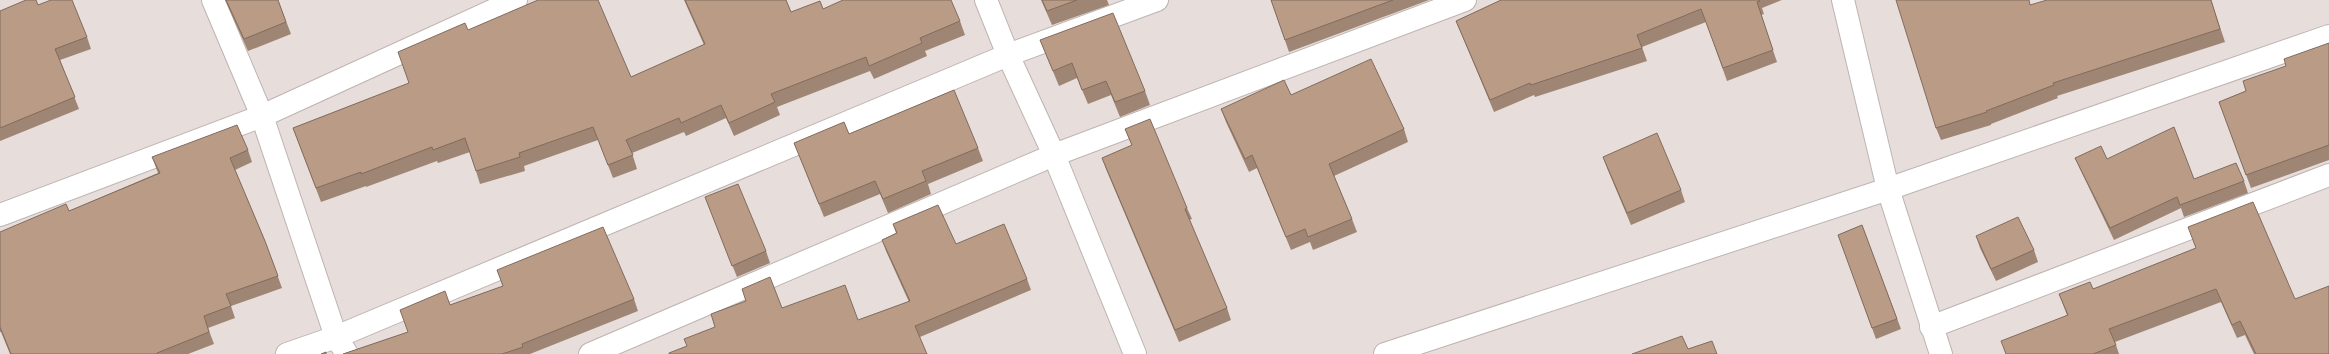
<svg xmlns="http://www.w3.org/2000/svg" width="2329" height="354" viewBox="0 0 2329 354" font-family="'Alegreya Sans',sans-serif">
<rect width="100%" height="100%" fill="#e7dddb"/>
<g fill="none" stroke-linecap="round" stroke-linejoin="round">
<defs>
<path id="minor" d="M213 0 262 116 336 337 347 354
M986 0 1008 55 1054 155 1135 354
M1843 0 1888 189 1941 354
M0 215 262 116 516 0
M1931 327 2329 175
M287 354 336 337 1008 55 1157 0
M590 354 1054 155 1465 0
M1385 354 1888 189 2329 36"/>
</defs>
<!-- minor casing -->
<use href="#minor" stroke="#bdb4b2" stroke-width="24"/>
<!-- minor -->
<use href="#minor" stroke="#fff" stroke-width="22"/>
</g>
<!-- wall -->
<path fill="#9f8573" d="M225 0H278L291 34 248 51Z
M684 0H786L791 12 823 9 960 21 965 35 925 51 927 56 874 79 870 71 777 107 780 115 734 136 726 118 686 136 684 132 632 153 637 169 613 178 598 140 524 166 525 171 480 184 470 152 438 163 437 161 366 187V186L321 202 293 128 409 83 468 30 631 77 704 45Z
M1041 0H1107L1109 5 1052 25Z
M1271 0H1429L1289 52Z
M1501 0H1782L1762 8 1764 14 1761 15 1777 62 1727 81 1706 22 1642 47 1647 61 1535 97 1534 95 1494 112 1461 33 1456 21Z
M2211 0 2225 42 2057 96 2058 98 1991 124V125L1941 140 1936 128 2031 5Z
M38 5 87 37 91 49 60 60 79 109 0 141V11Z
M1040 40 1145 91 1150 105 1120 117 1111 95 1088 104 1077 78 1059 86Z
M2329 43V160L2251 188 2219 102 2246 91 2286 66Z
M1291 95 1404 129 1408 142 1334 176 1352 219 1357 232 1313 250 1310 242 1291 250 1257 168 1249 172 1226 122 1221 109Z
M1125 129 1187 208 1192 219 1189 220 1227 308 1231 320 1179 342 1106 169 1102 158 1132 146Z
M849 134 978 148 983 161 928 184 931 194 888 213 880 194 824 217 794 143Z
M248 150 252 162 235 170 265 241 282 288 231 306 235 318 208 328 214 344 188 354H10L1 332H0V232L69 211 158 173 152 157Z
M1603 157 1681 190 1685 202 1631 225 1607 168Z
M2075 158 2107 159 2194 179 2244 181 2248 193 2184 217 2181 208 2114 240 2080 169Z
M705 197 766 251 770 263 737 277Z
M893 224 956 244 1027 279 1031 290 920 337 782 308 858 320 909 302 886 251 882 240 896 233Z
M1862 225 1901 329 1876 339 1838 235Z
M1976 236 2034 250 2038 262 1996 281 1980 248Z
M2196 248 2295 299 2329 354H2254L2245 335 2237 338 2221 302 2115 342 2119 354H2006L2067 315 2059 294 2093 289Z
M497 270 634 299 638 311 530 354H343L408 332 450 305 503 286Z"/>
<!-- building -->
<path fill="#b99b86" stroke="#826c5e" d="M26 0H36L38 5 51 0H72L87 37 55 49 75 97 0 128V11Z
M226 0H278L286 22 244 39Z
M538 0H598L631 77 705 44 685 0H786L791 12 820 1 823 9 843 0H951L960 21 920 38 922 43 869 66 866 57 771 94 775 102 729 123 721 105 681 123 679 118 626 140 633 155 608 165 593 127 519 153 520 157 476 171 465 138 433 150 432 147 361 174V172L316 188 293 128 409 83 398 52 465 23 468 30Z
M1042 0H1077L1047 11Z
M1271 0H1393L1285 40Z
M1501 0H1759L1760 1 1757 2 1773 50 1723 68 1701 9 1637 35 1642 48 1531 85 1530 83 1490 100 1456 21Z
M1896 0H2029L2030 5 2047 0H2211L2220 29 2053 83 2054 85 1986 111 1987 112 1936 128Z
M1113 13 1145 91 1115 102 1106 81 1082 90 1072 63 1053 71 1040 40Z
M2329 43V145L2246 175 2219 102 2246 91 2243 81 2286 66 2284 59Z
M1371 59 1404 129 1329 164 1352 219 1308 237 1305 229 1286 237 1252 155 1245 159 1221 109 1284 80 1291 95Z
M954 90 978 148 922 171 926 181 883 199 875 181 819 204 794 143 844 122 849 134Z
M1150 119 1187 208 1185 209 1227 308 1175 330 1102 158 1132 145 1125 129Z
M237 125 248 150 230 158 265 241 278 276 226 294 231 306 204 316 209 332 157 353V354H11L0 327V232L66 204 69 211 160 173 152 157Z
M2174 127 2194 179 2236 163 2244 181 2180 205 2177 197 2110 228 2075 158 2101 146 2107 159Z
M1657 133 1681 190 1627 213 1603 157Z
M738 184 766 251 732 266 705 197Z
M2253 202 2295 299 2329 286V354H2256L2240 321 2232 325 2216 289 2109 329 2116 345 2093 354H2006L2001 341 2068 315 2059 294 2090 282 2093 289 2196 248 2188 227Z
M938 205 956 244 1004 224 1027 279 915 326 927 354H669V353L687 346 684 339 715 327 711 314 746 301 742 289 770 277 782 308 845 285 858 320 910 301 882 240 897 233 893 224Z
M2018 217 2034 250 1991 269 1976 236Z
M1862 225 1897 319 1872 328 1838 235Z
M603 227 634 299 522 344 523 347 502 354H343L408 332 400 310 445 291 450 305 503 286 497 270Z
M1682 336 1688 349 1712 341 1717 354H1632Z
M326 352V354H321Z"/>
</svg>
